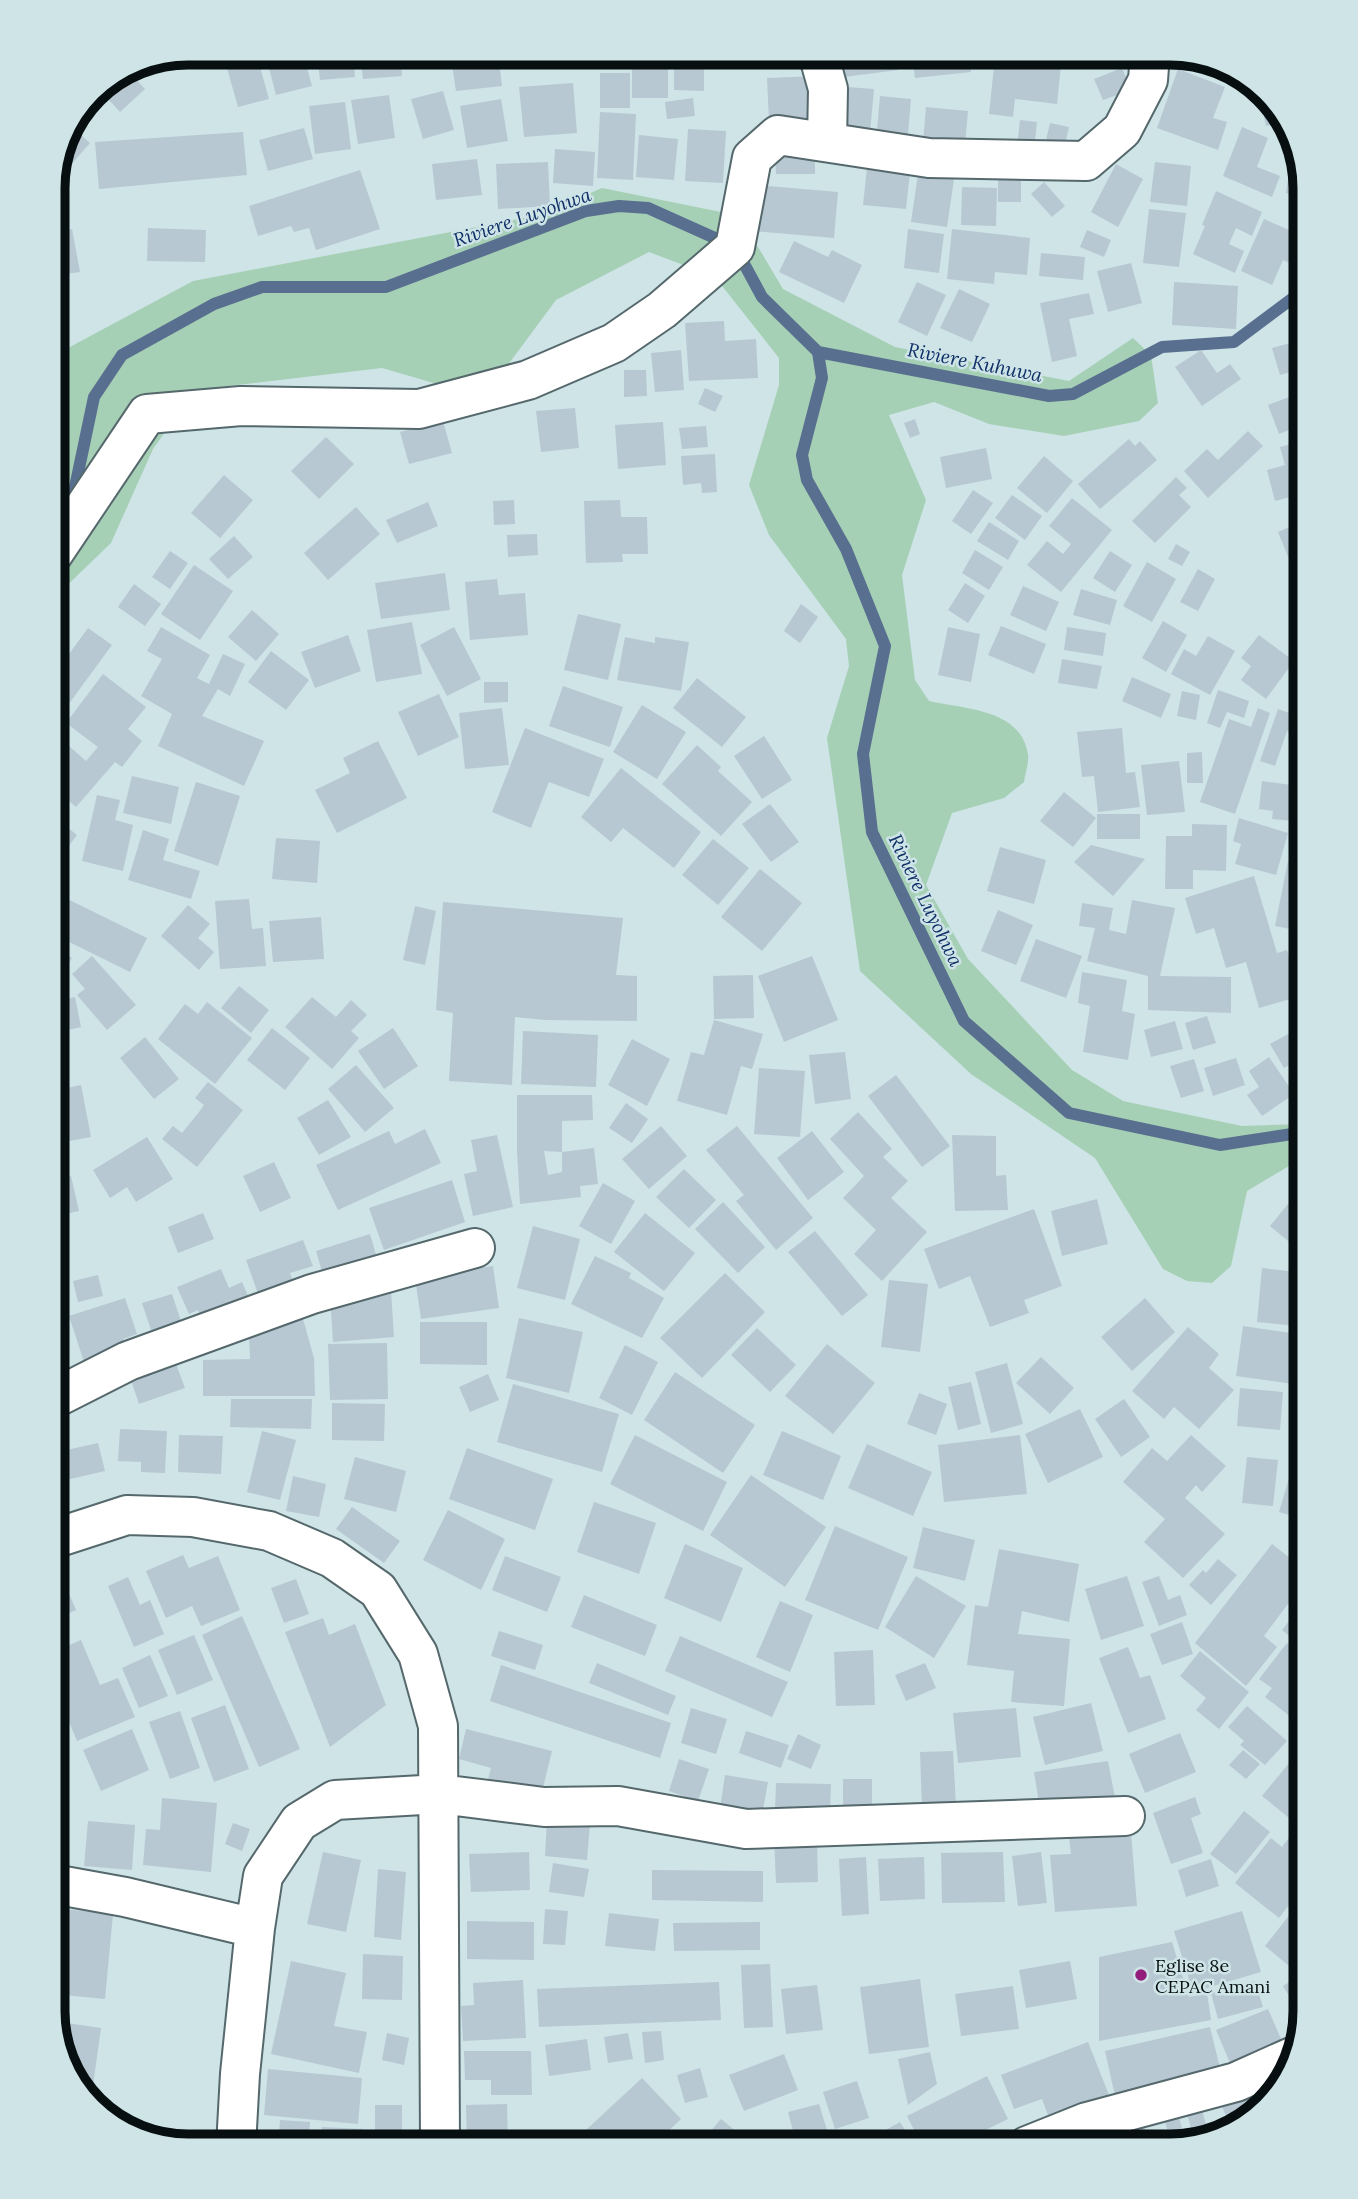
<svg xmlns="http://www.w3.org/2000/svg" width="1358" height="2199" viewBox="0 0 1358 2199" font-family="Lora,serif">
<rect width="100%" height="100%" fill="#cee4e7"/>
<!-- green -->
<path fill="#a6d0b5" d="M602 188 721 212 758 247 783 289 895 347 1069 381 1133 338 1151 355 1158 403 1139 421 1064 436 989 424 934 402 889 415 926 500 902 575 915 680 929 701C965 709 1022 709 1028 755 1029 763 1025 774 1024 782L1004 798 952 813 926 885 968 959 1072 1070 1123 1101 1242 1126 1305 1124V1172L1289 1166 1247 1191 1231 1266 1212 1283 1187 1281 1163 1269 1095 1158 971 1074 860 971 827 738 849 666 846 639 769 535 749 485 779 385V358L715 277 649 252 556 300 507 366 461 391 382 368 195 390 153 449 111 543 53 599V356L193 281 540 215Z"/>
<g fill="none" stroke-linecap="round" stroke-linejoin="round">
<!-- stream -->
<path stroke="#596f8f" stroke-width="12" d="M818 352 1049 396 1073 394 1162 347 1234 342 1305 289
M53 516 74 492 94 397 122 355 214 304 262 287H386L586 211 619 206 648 208 735 247 762 297 818 352 822 378 802 455 807 480 846 549 885 646 863 754 872 832 964 1021 1069 1113 1220 1145 1305 1132"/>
</g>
<!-- building -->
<path fill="#b7c8d2" d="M265 53H303L312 86 276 95Z
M317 53H353L355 77 320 80Z
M360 53H400L402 76 363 79Z
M498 53 502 86 456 91 451 58Z
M840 53H896L898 70 844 77Z
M912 53H969L971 72 915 78Z
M674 56H704V91L674 90Z
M995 57 1061 65 1057 104 1015 99 1013 117 989 114Z
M258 60 269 99 238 107 227 68Z
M632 63H668V98H632Z
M1122 68 1131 90 1103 100 1094 79Z
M126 69 145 89 120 112 98 88Z
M1178 69 1225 87 1213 118 1227 122 1218 150 1157 128Z
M600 73H630V108H600Z
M819 76 822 120 769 122 767 78Z
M573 83 577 133 524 137 519 87Z
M846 87 874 89 870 133 843 130Z
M443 91 454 130 423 139 411 99Z
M389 95 395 138 358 144 351 100Z
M880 96 911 99 908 134 877 130Z
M693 98 695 116 667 119 665 102Z
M501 99 508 141 467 148 460 106Z
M345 102 351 149 315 154 309 106Z
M926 107 968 111 965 145 923 142Z
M600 112 636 114 633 180 597 178Z
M1280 115 1286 122 1266 126 1264 117Z
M1020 120 1037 122 1034 150 1017 148Z
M1050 123 1069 127 1065 144 1046 140Z
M1242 127 1268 138 1257 167 1280 176 1272 197 1223 176Z
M304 128 313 159 268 171 259 140Z
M688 129 726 131 723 183 685 181Z
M75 130 90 143 56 182 53 179Z
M243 132 247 175 99 189 95 142Z
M639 135 678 139 674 180 636 177Z
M775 148 815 149V174H776Z
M555 149 595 152 593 186 553 183Z
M477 159 482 195 436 200 432 164Z
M1291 159 1299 161 1305 196 1286 193Z
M548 162 550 206 498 209 496 164Z
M1155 162 1191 166 1187 206 1150 202Z
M1116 164 1143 179 1118 227 1091 212Z
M867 168 910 172 906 209 863 205Z
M360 170 380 229 316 250 309 228 294 232 291 226 258 236 249 206Z
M918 174 954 179 947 227 911 222Z
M998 174H1021V202H998Z
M1044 182 1065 206 1052 217 1031 194Z
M757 185 838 192 834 238 753 231Z
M962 187 997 188 996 226 961 225Z
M1216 191 1262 212 1252 236 1236 228 1229 244 1244 251 1235 273 1193 254 1205 226 1202 225Z
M1149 209 1186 213 1179 267 1143 263Z
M1264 219 1305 237V263L1303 269 1283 260 1272 285 1241 271Z
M148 228 206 230 205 262 147 261Z
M72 229 80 272 53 276V232Z
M908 229 944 234 939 273 904 268Z
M952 229 1030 238 1027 275 995 272 994 284 947 279Z
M1087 230 1111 240 1104 257 1080 247Z
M794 241 828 257 832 250 862 265 844 303 779 272Z
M1041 253 1085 257 1083 280 1039 276Z
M1131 263 1142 303 1108 312 1097 271Z
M917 282 946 295 927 336 898 322Z
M1174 282 1238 286 1236 329 1172 325Z
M959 289 990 304 972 342 940 328Z
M1089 293 1094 314 1069 319 1077 356 1052 362 1040 303Z
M724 321 725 341 756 339 758 378 689 381 685 323Z
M1305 339V368L1280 375 1272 348Z
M681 350 684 390 655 392 651 353Z
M1201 350 1217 373 1230 364 1241 379 1202 406 1175 367Z
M624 370H646L647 396 624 397Z
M705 388 723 396 715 412 698 404Z
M1305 391V424L1279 434 1268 405Z
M575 408 579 448 541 452 536 411Z
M915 419 920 434 910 438 904 423Z
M443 421 452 453 409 464 400 432Z
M663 422 666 465 618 469 615 425Z
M706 426 708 447 682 449 679 428Z
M1248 431 1263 446 1208 498 1184 471 1207 449 1218 460Z
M326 437 354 464 319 499 291 471Z
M1129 439 1135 446 1140 441 1157 460 1100 509 1078 484Z
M1305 440V493L1275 501 1267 470 1285 465 1280 447Z
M986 448 992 479 946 488 940 457Z
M715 454 717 492 702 493 701 483 683 485 681 456Z
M1044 456 1073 481 1047 513 1017 488Z
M224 475 253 500 220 538 191 513Z
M1176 477 1187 488 1179 495 1191 507 1155 543 1132 521Z
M973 490 993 503 971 534 952 521Z
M1012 495 1042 516 1025 540 995 518Z
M1072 498 1112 530 1061 592 1027 565 1047 541 1063 554 1071 544 1049 526Z
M514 500 515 524 494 525 493 501Z
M620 500 621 517H647L648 554H622L623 562 586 563 584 501Z
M428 502 438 526 397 543 386 520Z
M356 507 380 534 328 580 304 553Z
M989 522 1019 541 1008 560 977 541Z
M1301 522 1305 533V558L1291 564 1278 532Z
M537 534 538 555 508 557 507 535Z
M234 536 253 557 228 579 209 559Z
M1176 544 1190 552 1182 566 1168 559Z
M975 550 1003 567 989 590 962 573Z
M170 551 188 563 170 589 152 577Z
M1110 551 1132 565 1115 592 1093 578Z
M1147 562 1176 579 1152 622 1123 606Z
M194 565 233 591 200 640 161 614Z
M1198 569 1215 579 1198 611 1180 602Z
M445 573 450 610 381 619 375 583Z
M497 579 499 595 525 593 528 635 470 640 465 582Z
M965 583 985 596 968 623 948 610Z
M134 584 161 604 145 626 118 607Z
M1023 586 1059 602 1046 631 1010 615Z
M1081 589 1117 600 1110 625 1073 615Z
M801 604 818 617 800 643 784 631Z
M252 610 279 634 256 661 228 637Z
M578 614 621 624 608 680 564 670Z
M1163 621 1187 635 1166 672 1142 658Z
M412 622 422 674 376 682 367 630Z
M1001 626 1046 644 1034 674 988 655Z
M161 627 210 655 197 678 209 684 223 654 245 664 230 696 218 689 202 716 264 741 244 786 158 746 172 714 141 696 162 659 147 651Z
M454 627 481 679 447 696 420 645Z
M948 627 980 634 971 682 938 675Z
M1067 627 1106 633 1103 656 1064 650Z
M88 628 112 645 68 705 53 693V676Z
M1305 629V656L1301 658 1290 639Z
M348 635 361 671 315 688 301 652Z
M1259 635 1294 661 1266 699 1241 680 1251 666 1241 658Z
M1208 636 1235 651 1210 695 1171 674 1184 649 1196 656Z
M625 637 655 643V637L689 642 681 691 617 680Z
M271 651 309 680 286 710 248 682Z
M1062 659 1102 666 1097 689 1058 683Z
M103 674 146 707 128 729 142 741 122 767 115 762 76 807 53 787V765L69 746 86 761 98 747 66 723Z
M1132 677 1171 694 1161 718 1122 701Z
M697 678 746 717 722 747 673 708Z
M484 682H508V702L484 703Z
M563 686 623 707 610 747 549 726Z
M1304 687 1305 701 1298 707 1291 699Z
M1218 690 1249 701 1244 718 1227 712 1220 728 1207 723Z
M1182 691 1200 695 1196 720 1177 716Z
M439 694 459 737 418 756 398 712Z
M642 705 686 732 657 779 613 752Z
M502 708 509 765 465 769 459 713Z
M1258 708 1270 713 1235 814 1200 802 1229 719 1251 727Z
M1278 709 1303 718 1298 735 1287 731 1275 766 1260 761Z
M525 728 604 759 589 797 549 782 531 828 492 812Z
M1122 728 1126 773 1135 772 1140 807 1098 812 1094 776 1082 777 1077 732Z
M764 736 792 780 762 799 734 756Z
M1305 736V779L1290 742Z
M378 741 407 798 337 833 315 790 350 773 343 758Z
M697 745 721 767 718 771 752 802 721 836 662 784Z
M1202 752 1203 783H1187V753Z
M1179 761 1185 812 1147 815 1141 765Z
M621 768 701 832 674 868 623 828 611 842 581 817Z
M132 776 179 787 171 824 123 813Z
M1262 781 1298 786 1294 821 1272 819 1273 811 1259 809Z
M196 782 240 796 218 866 174 851Z
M1064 792 1096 818 1073 847 1040 821Z
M97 795 120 800 115 820 133 825 123 871 82 861Z
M770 804 799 842 771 862 742 824Z
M1097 814H1140V839H1097Z
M53 816 77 835 53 867Z
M1239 818 1288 833 1276 875 1235 864 1241 844 1233 841Z
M1192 824 1227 825 1226 871 1193 870V889H1165L1166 836H1192Z
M143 830 169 839 163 860 200 871 191 899 128 880Z
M276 838 320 841 317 883 272 879Z
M713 839 749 868 718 905 682 875Z
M1091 845 1145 859 1113 896 1074 862Z
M1000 847 1046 860 1034 904 987 891Z
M1288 861 1305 865V932L1275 926Z
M760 869 802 903 762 951 721 917Z
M1254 876 1277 953 1287 950 1301 996 1259 1008 1246 962 1226 968 1214 928 1196 934 1185 898Z
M53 892 147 938 130 972 53 934Z
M249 899 252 929 263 928 266 966 220 969 215 901Z
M1132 900 1175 908 1160 976 1231 977V1013L1148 1010V976L1087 961 1095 928 1079 926 1082 903 1113 908 1109 930 1126 934Z
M443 902 623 918 616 975 637 976V1021L545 1020 515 1017 512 1085 449 1081 453 1013 436 1010Z
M188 905 210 924 198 938 214 952 199 970 161 936Z
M415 906 436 911 425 965 403 960Z
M998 910 1033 925 1016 965 981 951Z
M321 917 324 959 273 962 269 921Z
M1036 939 1082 956 1066 998 1020 981Z
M53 947 72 958 54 989 53 988Z
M92 956 136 1005 107 1030 77 995 85 989 72 974Z
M812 956 838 1020 784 1042 758 976Z
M1082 972 1127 980 1122 1011 1135 1014 1128 1060 1083 1052 1090 1006 1078 1003Z
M753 975 754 1018 714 1019 713 976Z
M239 986 269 1010 251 1033 221 1008Z
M75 997 81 1027 60 1032 68 1076 53 1079V1002Z
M312 997 336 1017 351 1000 367 1015 351 1031 359 1038 332 1069 285 1027Z
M207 1002 252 1038 215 1084 158 1039 185 1004 198 1014Z
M1207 1016 1216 1043 1193 1050 1185 1023Z
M714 1020 763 1034 752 1069 741 1066 727 1115 677 1101 691 1052 704 1055Z
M1175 1021 1183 1049 1151 1057 1144 1030Z
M272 1028 310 1058 285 1090 247 1060Z
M393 1028 418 1066 384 1089 358 1051Z
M1299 1028 1305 1040V1056L1284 1068 1270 1044Z
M523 1031 598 1035 596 1087 521 1084Z
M145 1037 179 1079 154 1099 120 1058Z
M632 1039 670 1059 647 1106 608 1085Z
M845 1052 851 1099 815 1104 809 1055Z
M1269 1057 1294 1094 1262 1116 1247 1095 1259 1087 1249 1071Z
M1236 1058 1245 1085 1213 1096 1204 1068Z
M1194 1059 1204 1091 1181 1098 1170 1066Z
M356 1065 394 1108 365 1132 328 1089Z
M759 1068 805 1071 800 1137 754 1134Z
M896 1075 950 1146 922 1167 868 1096Z
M208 1082 243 1110 197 1167 162 1139 173 1126 182 1133 199 1112 204 1105 195 1098Z
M81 1085 91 1137 53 1144V1091Z
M517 1095H592L593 1120 562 1121V1152L544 1151 548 1175 562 1172V1152L594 1148 598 1184 580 1186 581 1197 520 1204 517 1151Z
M328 1100 351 1137 319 1155 297 1118Z
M626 1103 648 1119 632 1143 609 1128Z
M858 1112 892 1149 883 1157 908 1181 891 1198 927 1232 882 1281 854 1254 876 1230 843 1198 864 1176 830 1139Z
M661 1126 687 1156 649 1189 622 1159Z
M737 1126 813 1218 776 1250 736 1201 744 1195 706 1150Z
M425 1129 441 1163 338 1210 316 1165 389 1131 395 1144Z
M812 1131 844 1172 808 1200 777 1158Z
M497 1135 513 1207 473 1216 464 1174 477 1171 471 1140Z
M952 1135 996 1136V1176L1006 1175 1008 1210 955 1211Z
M147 1137 173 1179 136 1202 127 1187 110 1198 93 1170Z
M274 1162 291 1198 260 1212 243 1176Z
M684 1169 716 1200 689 1228 656 1197Z
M71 1176 79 1211 53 1217V1180Z
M452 1180 465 1222 384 1250 369 1208Z
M603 1183 635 1201 611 1244 579 1226Z
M1302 1187 1305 1190V1255L1270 1226Z
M1097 1199 1108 1244 1062 1256 1051 1211Z
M723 1202 765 1247 738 1273 695 1229Z
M1034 1209 1062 1286 1024 1300 1029 1313 990 1327 970 1276 939 1289 924 1249Z
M203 1213 214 1239 178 1253 168 1227Z
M645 1213 695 1253 664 1291 614 1252Z
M533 1226 580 1239 565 1300 517 1288Z
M815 1231 868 1295 842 1316 788 1252Z
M370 1234 379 1265 325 1282 316 1251Z
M303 1240 313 1266 290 1273 296 1290 261 1302 246 1260Z
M595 1256 631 1273 629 1278 664 1298 642 1338 571 1304Z
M493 1266 499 1308 421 1319 415 1278Z
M1262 1268 1305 1273V1327L1257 1322Z
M221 1269 229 1288 242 1282 252 1305 205 1325 198 1310 189 1314 177 1287Z
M725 1273 765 1312 702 1378 660 1338Z
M98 1275 103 1296 78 1302 73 1281Z
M889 1280 928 1284 920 1352 881 1347Z
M391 1291 394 1337 333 1342 330 1295Z
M172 1294 181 1321 151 1330 142 1303Z
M125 1298 137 1334 123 1339 127 1348 84 1362 69 1316Z
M1145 1298 1175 1332 1132 1371 1101 1337Z
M53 1318 63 1351 53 1354Z
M519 1318 583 1332 569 1393 506 1378Z
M303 1319 314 1358 315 1396H203V1360L250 1359 249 1334Z
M420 1322H487V1365L420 1364Z
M1243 1326 1305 1335 1300 1385 1236 1376Z
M1188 1327 1219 1354 1209 1368 1234 1390 1199 1429 1174 1407 1164 1419 1132 1391Z
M757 1328 796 1365 770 1392 731 1355Z
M387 1343 388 1399 330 1400 328 1344Z
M827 1344 875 1383 833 1434 785 1396Z
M625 1345 658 1362 632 1415 599 1398Z
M58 1354 67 1382 53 1386V1355Z
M173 1356 185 1388 139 1404 128 1371Z
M1041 1357 1074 1388 1050 1414 1016 1383Z
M1007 1363 1023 1424 991 1433 975 1372Z
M675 1372 755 1425 723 1473 644 1420Z
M488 1374 499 1400 470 1412 459 1387Z
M971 1382 981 1424 958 1430 948 1387Z
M513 1384 619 1414 602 1472 497 1442Z
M1240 1388 1283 1392 1280 1430 1237 1426Z
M919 1393 947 1404 936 1435 907 1424Z
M231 1399H312L311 1429 230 1427Z
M1124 1399 1150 1437 1121 1457 1095 1419Z
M332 1403 385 1404 384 1441 332 1440Z
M1080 1409 1103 1457 1048 1483 1025 1434Z
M120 1429 167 1431 165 1473 141 1472V1462L118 1461Z
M262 1431 296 1440 280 1500 247 1492Z
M782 1431 841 1456 823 1500 763 1475Z
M179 1435 223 1436 221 1474 178 1472Z
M635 1435 727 1482 703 1531 610 1484Z
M1020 1435 1027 1494 944 1502 938 1445Z
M1191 1435 1226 1466 1202 1492 1196 1485 1185 1498 1225 1534 1183 1578 1144 1542 1165 1519 1123 1482 1152 1448 1167 1461Z
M98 1443 105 1471 53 1483V1453Z
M867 1444 932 1472 913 1516 848 1488Z
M467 1448 553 1479 535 1530 449 1499Z
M355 1457 406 1471 396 1512 344 1499Z
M1247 1457 1278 1460 1273 1506 1242 1503Z
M1292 1468 1305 1472 1303 1519 1279 1512Z
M751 1475 826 1527 785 1587 710 1535Z
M293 1476 326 1484 319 1517 286 1511Z
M594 1502 656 1523 639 1574 577 1552Z
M352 1507 400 1541 384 1563 336 1529Z
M448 1510 505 1539 481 1590 423 1560Z
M835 1526 908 1557 878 1630 805 1600Z
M923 1527 975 1540 965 1581 913 1568Z
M685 1544 743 1568 721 1622 664 1598Z
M1272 1544 1305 1570V1581L1264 1636 1277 1647 1246 1686 1195 1643Z
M999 1549 1079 1564 1069 1622 1022 1611 1018 1634 1070 1639 1064 1706 1011 1702 1014 1671 967 1665 975 1605 988 1607Z
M183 1555 189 1568 218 1556 240 1610 201 1626 192 1606 166 1618 146 1571Z
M505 1556 561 1577 547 1612 492 1590Z
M1218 1559 1237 1575 1211 1605 1189 1585 1203 1570 1206 1573Z
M55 1560 76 1610 53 1620V1561Z
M916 1576 966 1606 934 1658 885 1627Z
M1127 1576 1144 1626 1101 1640 1085 1589Z
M1159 1576 1168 1600 1180 1595 1187 1615 1159 1626 1142 1582Z
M128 1577 140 1605 150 1600 164 1634 134 1647 108 1586Z
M296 1579 309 1614 284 1623 271 1588Z
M584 1595 657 1625 645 1656 571 1627Z
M1305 1600V1648L1282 1630Z
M780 1601 813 1615 790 1672 756 1657Z
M242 1616 300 1749 259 1767 202 1635Z
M323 1618 329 1635 355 1624 386 1705 330 1747 285 1632Z
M1182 1622 1193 1654 1162 1665 1150 1634Z
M499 1631 543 1645 535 1670 491 1656Z
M194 1635 213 1680 177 1695 158 1650Z
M680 1636 788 1682 772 1717 665 1671Z
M81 1640 100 1685 118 1678 135 1717 77 1741 53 1683V1652Z
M1287 1643 1305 1657 1299 1666 1305 1671V1724L1304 1727 1265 1697 1272 1688 1259 1679Z
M1128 1647 1140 1678 1150 1675 1166 1719 1128 1733 1099 1658Z
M873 1650 875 1705 836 1706 834 1652Z
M1200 1651 1249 1692 1219 1729 1196 1710 1206 1698 1180 1676Z
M150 1655 168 1696 139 1708 122 1668Z
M597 1663 676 1696 668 1715 589 1683Z
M925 1663 936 1688 906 1701 895 1675Z
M501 1665 671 1723 660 1758 490 1701Z
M1091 1703 1103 1751 1045 1765 1033 1717Z
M225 1705 249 1769 214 1782 191 1718Z
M1247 1706 1287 1741 1265 1765 1240 1745 1244 1741 1228 1727Z
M691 1708 727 1719 716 1754 681 1743Z
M1016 1708 1021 1757 958 1763 953 1713Z
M180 1711 200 1768 170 1779 149 1722Z
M132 1729 149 1770 101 1791 83 1750Z
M466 1729 552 1751 540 1800 486 1787 491 1768 459 1759Z
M746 1731 789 1745 781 1768 739 1753Z
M1180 1733 1196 1772 1145 1793 1129 1754Z
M798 1734 821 1745 811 1769 787 1759Z
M53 1746 69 1784 53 1790Z
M1243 1750 1260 1764 1246 1779 1229 1765Z
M953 1751 956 1807 922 1808 920 1752Z
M1294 1757 1305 1766V1818L1299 1826 1262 1796Z
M679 1759 709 1769 698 1801 669 1791Z
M1108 1761 1116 1803 1041 1815 1034 1772Z
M725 1775 768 1782 762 1815 720 1808Z
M843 1779H872V1808H843Z
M776 1783 831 1784 830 1813 775 1811Z
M1195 1797 1201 1814 1191 1818 1203 1853 1171 1864 1153 1813Z
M162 1798 217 1803 211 1872 143 1865 146 1829 160 1830Z
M1244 1811 1270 1832 1236 1874 1210 1854Z
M547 1820 590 1824 587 1860 545 1856Z
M88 1821 135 1825 132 1870 84 1866Z
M233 1823 250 1829 242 1851 225 1844Z
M1294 1831 1305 1840V1857L1293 1873 1305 1884 1279 1918 1235 1883 1271 1838 1282 1847Z
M1131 1832 1137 1906 1055 1912 1050 1855 1071 1854 1069 1837Z
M774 1838H817L818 1882 776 1883Z
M323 1852 361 1860 346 1932 307 1924Z
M529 1852 530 1890 471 1892 469 1854Z
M1003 1852 1005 1902 942 1903 941 1853Z
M1041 1852 1047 1903 1018 1906 1012 1856Z
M866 1857 869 1914 842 1916 839 1859Z
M924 1857 925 1899 880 1901 878 1859Z
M1211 1859 1219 1886 1186 1897 1178 1870Z
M553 1863 589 1869 584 1897 549 1892Z
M378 1869 406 1872 401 1940 374 1937Z
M652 1870 763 1871V1902L652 1900Z
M1305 1895V1956L1294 1970 1265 1946Z
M53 1908 113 1914 105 1999 53 1994Z
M545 1909 568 1911 565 1945 543 1944Z
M1242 1911 1261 1972 1193 1992 1174 1931Z
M609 1913 659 1919 655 1951 605 1946Z
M467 1921 534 1922V1960L467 1959Z
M760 1922V1950L674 1951 673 1923Z
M1172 1942 1189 1997 1207 1993 1211 2020 1099 2041V1957Z
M363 1954 403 1956 402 2000 362 1999Z
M291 1961 346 1973 334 2026 367 2032 359 2073 271 2054Z
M1070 1961 1077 1999 1026 2008 1019 1970Z
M770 1964 773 2027 744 2028 741 1965Z
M1300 1975 1305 1984 1303 2019 1283 1986Z
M920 1979 929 2047 869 2054 860 1987Z
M523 1980 526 2038 463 2041 461 2006 474 2005 473 1983Z
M1255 1981 1263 2007 1218 2019 1211 1993Z
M719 1982 721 2020 539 2027 537 1989Z
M817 1985 823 2030 786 2034 781 1989Z
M1013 1986 1019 2029 961 2036 955 1994Z
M1268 2009 1285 2048 1233 2070 1216 2030Z
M60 2022 101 2028 91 2100 67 2072 58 2035Z
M1210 2027 1221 2072 1115 2096 1105 2051Z
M661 2031 664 2060 645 2063 642 2032Z
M387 2033 409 2038 404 2065 382 2060Z
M628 2033 633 2059 608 2063 604 2037Z
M587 2039 591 2070 549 2076 545 2045Z
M1088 2042 1109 2095 1049 2118 1042 2099 1014 2109 1001 2075Z
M464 2051H531L532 2095H491V2080H465Z
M930 2052 937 2084 908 2105 898 2059Z
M784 2054 798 2090 744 2111 729 2075Z
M700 2068 708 2097 685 2103 677 2075Z
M268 2069 362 2078 358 2124 264 2115Z
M987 2076 1008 2119 953 2146H922L907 2116Z
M642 2078 681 2119 653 2146H602L586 2130Z
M857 2081 869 2118 835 2129 823 2092Z
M1262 2088 1268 2100 1233 2130 1222 2107Z
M507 2104 508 2146H467L466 2105Z
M819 2104 830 2140 806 2146H797L788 2112Z
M375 2105H402V2146H375Z
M1202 2110 1207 2128 1192 2132 1187 2113Z
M1179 2118 1184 2135 1170 2139 1165 2122Z
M721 2119 754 2146H698Z
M280 2120 310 2122 309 2139 279 2137Z
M900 2122 915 2146H857Z
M322 2127 363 2129 362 2146 321 2145Z
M1144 2127 1150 2146H1099L1097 2141Z
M519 2130H558V2146H518Z
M268 2143 310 2144V2146H268Z"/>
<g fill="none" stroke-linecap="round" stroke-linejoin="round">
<defs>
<path id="minor" d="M818 53 828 89 827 142
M53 554 147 414 241 406 419 409 528 380 614 343 662 310 735 247 752 158 778 135 929 158 1086 161 1122 130 1148 80 1150 53
M53 1399 128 1361 312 1294 475 1248
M53 1539 127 1515 193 1517 269 1531 332 1558 378 1590 418 1654 438 1726 440 2146
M53 1884 125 1897 255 1928
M236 2146 240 2074 255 1928 263 1876 299 1822 335 1800 440 1794 544 1807 618 1806 746 1829 1125 1816
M1027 2146 1087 2122 1236 2082 1292 2057"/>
</defs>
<!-- minor casing -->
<use href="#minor" stroke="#55686c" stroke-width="42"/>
<!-- minor -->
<use href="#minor" stroke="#fff" stroke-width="38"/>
</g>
<!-- markers -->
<circle fill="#931d7b" stroke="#cee4e7" stroke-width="2.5" cx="1141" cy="1975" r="7"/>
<g text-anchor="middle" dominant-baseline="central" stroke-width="5" stroke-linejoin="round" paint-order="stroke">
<!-- poi labels -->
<g font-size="18" fill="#070f10" stroke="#cee4e7" text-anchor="start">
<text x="1155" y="1965">Eglise 8e<tspan x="1155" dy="21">CEPAC Amani</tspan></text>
</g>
<!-- water labels -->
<g font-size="19" font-style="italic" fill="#0f3067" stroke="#cee4e7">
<text transform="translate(522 217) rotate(-19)">Riviere Luyohwa</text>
<text transform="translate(975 362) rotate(11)">Riviere Kuhuwa</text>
<text transform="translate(926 900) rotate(64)">Riviere Luyohwa</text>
</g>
</g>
<!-- crop -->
<path d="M0 0H1358V2199H0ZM188 65H1170A123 123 0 0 1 1293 188V2011A123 123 0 0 1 1170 2134H188A123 123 0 0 1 65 2011V188A123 123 0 0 1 188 65Z" fill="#cee4e7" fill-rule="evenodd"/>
<path fill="none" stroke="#070f10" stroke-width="9" d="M188 65H1170A123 123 0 0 1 1293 188V2011A123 123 0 0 1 1170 2134H188A123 123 0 0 1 65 2011V188A123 123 0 0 1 188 65Z"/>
</svg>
